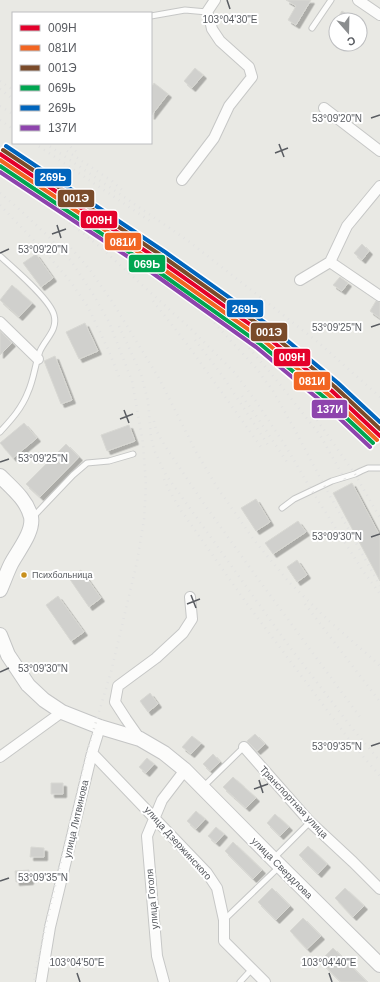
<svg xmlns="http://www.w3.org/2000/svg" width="380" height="982" viewBox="0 0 380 982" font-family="Arial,sans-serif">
<defs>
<filter id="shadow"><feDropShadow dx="3.5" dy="3.5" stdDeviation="0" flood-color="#0004"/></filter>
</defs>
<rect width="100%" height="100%" fill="#e9e9e4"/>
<!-- building -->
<path fill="#d0d0cd" stroke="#d8d8d3" filter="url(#shadow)" d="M286 0H311L296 25 288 20 296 6Z
M342 11 356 20H336Z
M195 68 203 75 192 88 184 81Z
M154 83 168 94 151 116V88Z
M362 244 369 251 362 260 354 253Z
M36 254 53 278 41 287 23 263Z
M340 277 348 283 342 291 333 285Z
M12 285 32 303 19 317 0 300Z
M376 301 380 302V318L370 311Z
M85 323 98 351 79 359 66 332Z
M0 331 12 343 0 355Z
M55 356 72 400 61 404 44 361Z
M24 423 37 438 13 458 0 443Z
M129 425 135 441 107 451 101 435Z
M66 444 79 457 40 497 26 484Z
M352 483 380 536V581L333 493Z
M256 499 270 522 256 531 241 508Z
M298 521 306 532 273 554 265 543Z
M297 560 307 575 297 582 287 567Z
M81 570 101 598 89 607 69 578Z
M58 596 84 632 71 641 46 605Z
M150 693 158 704 148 712 140 701Z
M255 734 265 744 257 751 247 741Z
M192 736 201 743 191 754 182 747Z
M213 754 220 762 210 771 203 764Z
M147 758 154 764 146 773 139 767Z
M233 777 256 798 246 808 223 787Z
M51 783H63V794H51Z
M196 811 205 819 196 829 187 821Z
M275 814 289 827 280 836 267 823Z
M216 827 224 834 216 843 208 836Z
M233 842 262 870 253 879 225 851Z
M308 846 327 864 318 874 299 855Z
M31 847 44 848V857H30Z
M29 870 30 881 16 882 15 871Z
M272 888 290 906 276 920 258 902Z
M345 888 364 906 353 917 335 898Z
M303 918 321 936 307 949 290 931Z
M333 948 367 982H341L320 961Z"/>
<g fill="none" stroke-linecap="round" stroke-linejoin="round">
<defs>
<path id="lane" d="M151 16 185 10 207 12
M312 28 331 0
M0 256C13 268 50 299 54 315 58 330 46 338 40 351 35 364 34 379 28 392 22 408 11 420 0 432
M282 508 294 499 332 481 355 474 361 471 368 468H380
M33 517 73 475 87 463 109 461 133 454
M203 787 244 747
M274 858 310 822
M224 920 279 867
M240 982 252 969"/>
<path id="street" d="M358 0 380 15
M324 108 380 151
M182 180 214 138 229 106 252 77 249 67 220 41 212 29 210 20 207 12 215 0
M330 262 380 296
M300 280 330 262 347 226 380 186
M0 322 38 359
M140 739 126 719 115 702 118 686 156 658 183 633 192 619 190 597
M244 747 310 822 353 862 380 889
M92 753 207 873 217 888 224 920V941L265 982
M0 757 62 712
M41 982 50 927 92 753 100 727
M164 982 157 956 147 836 162 800 185 770"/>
<path id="secondary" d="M0 476C12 488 27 500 31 517 34 532 17 552 11 564 7 572 4 581 0 590
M0 635 8 655 28 685 44 700 62 712 100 727 140 739 164 753 185 770 273 859 380 965"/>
</defs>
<!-- lane casing -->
<use href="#lane" stroke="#c6c7c6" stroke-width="7"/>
<!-- street casing -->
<use href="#street" stroke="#c6c7c6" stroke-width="12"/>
<!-- secondary casing -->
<use href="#secondary" stroke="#c4c5c5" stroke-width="16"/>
<!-- lane -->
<use href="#lane" stroke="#fcfcfb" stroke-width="5"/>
<!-- street -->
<use href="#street" stroke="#fcfcfb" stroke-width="10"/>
<!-- secondary -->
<use href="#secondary" stroke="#fcfcfb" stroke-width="14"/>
<!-- rail -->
<path stroke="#e2e2e1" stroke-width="2.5" stroke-dasharray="1 5" stroke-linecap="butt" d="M0 81 13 90
M0 89 13 99
M0 106 13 114
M0 120 13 129
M34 143 150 221
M45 143 187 240 319 343 380 397
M66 143 78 153
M67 151 112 181 122 190
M0 175 60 215 99 246 192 330 235 373 255 400 285 445 312 491 363 571 380 594
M0 193 18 208 49 237 71 261 93 294 109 322 132 381 143 443 146 485 144 519 137 562 111 672 86 755 35 971 34 982
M0 205 44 251 70 281 88 307 108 349 120 379
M71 248 90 270 113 303 160 380 195 450 217 487 254 540 288 581 329 621 367 654 380 666
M153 301 187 344 261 447
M206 314 256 368 273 391 295 430 324 485 380 586
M119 326 141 374 148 401 151 437 155 452 166 475 289 646 352 728 380 761
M195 340 222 375 268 445
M249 348 274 377 320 435 347 483
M242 396 257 417 287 462
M317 420 355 474 380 518
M154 421 156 430 165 446 202 501 253 572 360 717
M164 479 168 488 180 509 245 601 354 746 380 776
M305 604 380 702"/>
<defs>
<path id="rail-1" d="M0 154 159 260 265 335 332 391 380 436"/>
<path id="rail-2" d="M0 160 156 264 262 339 329 395 377 440"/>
<path id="rail-3" d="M3 150 162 256 268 331 335 387 380 429"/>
<path id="rail-4" d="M0 166 153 268 259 343 325 398 373 443"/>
<path id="rail-5" d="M6 146 165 252 271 327 338 383 380 422"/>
<path id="rail-6" d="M0 172 151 272 256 347 322 402 370 447"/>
</defs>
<!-- rail-1 casing -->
<use href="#rail-1" stroke="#fff" stroke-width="7"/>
<!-- rail-2 casing -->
<use href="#rail-2" stroke="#fff" stroke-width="7"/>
<!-- rail-3 casing -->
<use href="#rail-3" stroke="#fff" stroke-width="7"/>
<!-- rail-4 casing -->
<use href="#rail-4" stroke="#fff" stroke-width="7"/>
<!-- rail-5 casing -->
<use href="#rail-5" stroke="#fff" stroke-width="7"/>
<!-- rail-6 casing -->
<use href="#rail-6" stroke="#fff" stroke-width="7"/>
<!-- rail-1 -->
<use href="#rail-1" stroke="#e4002b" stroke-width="4"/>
<!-- rail-2 -->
<use href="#rail-2" stroke="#f26522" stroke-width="4"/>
<!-- rail-3 -->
<use href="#rail-3" stroke="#7a4b2a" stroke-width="4"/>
<!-- rail-4 -->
<use href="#rail-4" stroke="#00a651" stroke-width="4"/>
<!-- rail-5 -->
<use href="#rail-5" stroke="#0065bd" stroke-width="4"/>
<!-- rail-6 -->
<use href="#rail-6" stroke="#8e44ad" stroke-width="4"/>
</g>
<!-- ticks -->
<path fill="none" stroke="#595c61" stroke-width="1.5" d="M227 0 230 9M371 118 380 115M279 144 284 157M275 153 288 148M57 225 61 238M52 234 66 229M0 253 9 249M371 327 380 324M124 410 129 423M120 419 133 414M0 462 9 459M371 537 380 534M191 595 196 608M187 604 200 599M0 672 9 668M371 746 380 743M259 780 263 793M254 789 268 784M0 881 9 878M77 973 80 982M329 973 332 982"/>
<!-- markers -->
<circle fill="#c8901d" stroke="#fff" stroke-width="1.5" cx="24" cy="575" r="3.5"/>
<g text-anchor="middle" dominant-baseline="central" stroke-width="4" stroke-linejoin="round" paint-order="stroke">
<!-- bus labels -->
<g font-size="9" fill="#595c61" stroke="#fff" text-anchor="start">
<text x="32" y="575">Психбольница</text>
</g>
<!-- street labels -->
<g font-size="10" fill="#595c61" stroke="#fff">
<text transform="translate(294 802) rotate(47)">Транспортная улица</text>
<text transform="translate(76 819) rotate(-77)">улица Литвинова</text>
<text transform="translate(178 843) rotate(48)">улица Дзержинского</text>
<text transform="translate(282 868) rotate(45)">улица Свердлова</text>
<text transform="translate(152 899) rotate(-95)">улица Гоголя</text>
</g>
</g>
<g font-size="10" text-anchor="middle" fill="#595c61" stroke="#fff" stroke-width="4" stroke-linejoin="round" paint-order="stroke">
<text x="230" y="23">103°04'30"E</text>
<text x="337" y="122">53°09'20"N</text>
<text x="43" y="253">53°09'20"N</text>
<text x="337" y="331">53°09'25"N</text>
<text x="43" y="462">53°09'25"N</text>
<text x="337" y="540">53°09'30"N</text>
<text x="43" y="672">53°09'30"N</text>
<text x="337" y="750">53°09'35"N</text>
<text x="43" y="881">53°09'35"N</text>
<text x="77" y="966">103°04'50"E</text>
<text x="329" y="966">103°04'40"E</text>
</g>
<g stroke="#fff" stroke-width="1.5">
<rect x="34" y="168" width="38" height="19" rx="4" fill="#0065bd"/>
<rect x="57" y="189" width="38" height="19" rx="4" fill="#7a4b2a"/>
<rect x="80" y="210" width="38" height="19" rx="4" fill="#e4002b"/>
<rect x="104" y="232" width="38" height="19" rx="4" fill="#f26522"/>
<rect x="128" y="254" width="38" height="19" rx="4" fill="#00a651"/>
<rect x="226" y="299" width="38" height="19" rx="4" fill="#0065bd"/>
<rect x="250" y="322" width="38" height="20" rx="4" fill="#7a4b2a"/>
<rect x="273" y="348" width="38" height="19" rx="4" fill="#e4002b"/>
<rect x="293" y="371" width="38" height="20" rx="4" fill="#f26522"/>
<rect x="311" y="399" width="37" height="20" rx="4" fill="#8e44ad"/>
</g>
<g font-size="11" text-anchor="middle" font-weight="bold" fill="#fff">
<text x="53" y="181">269Ь</text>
<text x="76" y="202">001Э</text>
<text x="99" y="224">009Н</text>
<text x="123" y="246">081И</text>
<text x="147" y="268">069Ь</text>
<text x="245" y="313">269Ь</text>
<text x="269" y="336">001Э</text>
<text x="292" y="361">009Н</text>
<text x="312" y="385">081И</text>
<text x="330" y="413">137И</text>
</g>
<!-- legend -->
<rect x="12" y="12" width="140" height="132" fill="#ffffff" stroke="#bdbec0"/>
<rect x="20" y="25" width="20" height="6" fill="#e4002b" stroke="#bdbec0"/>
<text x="48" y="32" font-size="12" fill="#595c61">009Н</text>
<rect x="20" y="45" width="20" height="6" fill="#f26522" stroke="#bdbec0"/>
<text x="48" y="52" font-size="12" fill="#595c61">081И</text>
<rect x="20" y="65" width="20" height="6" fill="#7a4b2a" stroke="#bdbec0"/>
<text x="48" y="72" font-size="12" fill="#595c61">001Э</text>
<rect x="20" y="85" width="20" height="6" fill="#00a651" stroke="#bdbec0"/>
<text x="48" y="92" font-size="12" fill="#595c61">069Ь</text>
<rect x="20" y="105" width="20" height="6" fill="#0065bd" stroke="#bdbec0"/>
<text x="48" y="112" font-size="12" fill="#595c61">269Ь</text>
<rect x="20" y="125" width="20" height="6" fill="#8e44ad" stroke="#bdbec0"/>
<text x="48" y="132" font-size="12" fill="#595c61">137И</text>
<!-- north arrow -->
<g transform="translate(348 32) rotate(160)"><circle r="19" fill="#ffffff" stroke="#bdbec0"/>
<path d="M0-3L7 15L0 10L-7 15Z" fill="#8b8d8f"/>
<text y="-6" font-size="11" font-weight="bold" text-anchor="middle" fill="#595c61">С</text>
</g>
</svg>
